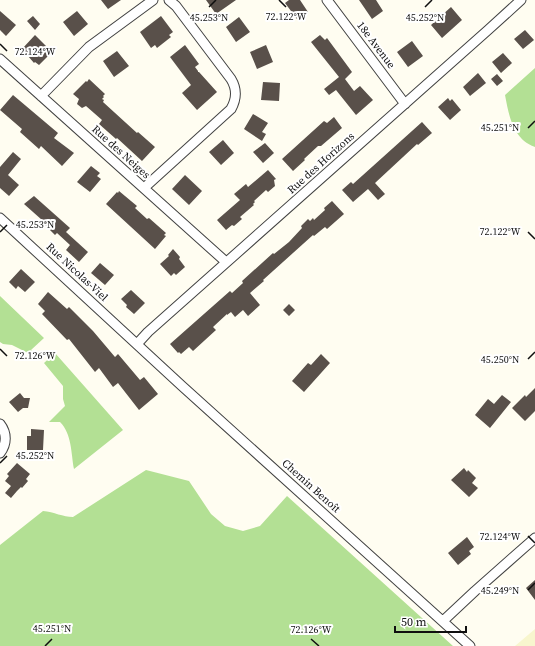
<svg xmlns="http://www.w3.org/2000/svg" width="535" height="646" viewBox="0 0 535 646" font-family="'Source Serif 4',serif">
<rect width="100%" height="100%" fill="#fffdf1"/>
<!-- farmland -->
<path fill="#f8f6ce" d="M535 629V646H515Z"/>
<!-- forest -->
<path fill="#b3e094" d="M535 68V147C513 139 509 116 505 95Z
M0 296 44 338 31 350 38 358 12 345 3 344 0 342Z
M55 353 123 430 74 469C71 453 72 434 60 422H49L65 406 63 399V386L44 363Z
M146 470 189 481 211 514 225 526 243 531 260 526 287 496 453 646H0V545L43 511C54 512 63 517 73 517Z"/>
<!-- building -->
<path fill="#59504a" d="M101 0H121L108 9Z
M206 0H236L216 14Z
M289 0H300L308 12 297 19 285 3Z
M359 0H376L383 11 372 19Z
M451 7 462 20 442 38 431 25Z
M0 11 16 25 6 36 0 30Z
M77 11 88 24 74 36 63 22Z
M33 16 40 24 35 30 27 21Z
M161 16 173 32 169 35 171 37 157 48 155 45 151 48 140 32Z
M239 17 250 32 236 42 226 27Z
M525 30 534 40 523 49 514 39Z
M35 35 52 52 39 65 35 62 34 63 22 49Z
M320 35 325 40 327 38 352 72 345 79 354 91 360 86 373 100 356 115 336 90 329 95 324 89 339 77 311 42Z
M412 41 423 56 408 67 397 52Z
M185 45 199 64 195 67 198 71V72H199L217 92 197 110 182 93 191 85 170 57Z
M266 45 273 62 257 69 250 52Z
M117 51 129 66 114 77 103 61Z
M503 53 512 63 501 73 492 62Z
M478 73 486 83 470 96 463 87Z
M497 74 503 81 497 86 491 79Z
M89 79 105 94 103 96 104 97 102 99 104 100 103 102 137 133 138 132 155 147 142 161 117 138 116 139 99 124 102 120 86 106 82 108 77 104 79 99 73 94 86 81 87 82Z
M263 82 280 83 279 101 261 100Z
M13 95 58 133 54 138 74 153 62 166 41 146 39 149 20 132 22 129 0 110Z
M448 98 450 101 452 99 461 110 450 120 438 107Z
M253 114 268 123 262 132 266 134 262 141 244 129Z
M334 117 342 128 321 146H318L304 159 305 160 293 171 282 159 324 121 327 123Z
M422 122 432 133 418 145 417 144 375 183 385 194 378 200 368 189 353 202 342 190 351 182 353 184Z
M223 140 234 153 221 165 209 152Z
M265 143 274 153 263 163 253 152Z
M13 152 21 159 8 175 19 185 9 196 0 188V167Z
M91 166 100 173 97 176 101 179 90 192 77 182Z
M268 170 276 179 274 180 275 186 268 192 266 190 254 201 255 202 253 204 254 205 240 217 242 219 234 226 232 225 226 230 217 220 240 200 234 194 246 184 248 187Z
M185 175 202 191 189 205 172 189Z
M119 191 137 206 135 208 147 219 149 218 166 233 164 235 166 236 155 249 106 204 117 192 118 193Z
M34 196 70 228 66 232 88 252 79 262 66 250 70 245 57 233 55 235 41 221 42 220 24 204Z
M332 201 344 214 327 229 325 227 314 236 313 235 263 280 264 281 250 293 260 305 248 316 243 310 235 317 231 312 227 315V314L213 327 216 330 193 351 189 347 181 354 179 352 178 353 170 344 230 291 232 293 243 283 242 281 273 253 274 254 289 242 302 228 301 226 308 219 310 221 313 218 314 220 325 210 324 208Z
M173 249 180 257 179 259 185 267 176 275 174 273 171 276 160 264 169 256 168 255Z
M100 263 114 275 105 285 91 273Z
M21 269 35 282 25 292 18 286 16 289 9 282Z
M131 290 145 303 134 314 126 307 127 305 121 299Z
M48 292 67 309 69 307 93 331 115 357 118 354 140 380 144 377 158 394 139 410 118 383 113 387 99 368 95 372 69 339 67 340 42 314 45 311 38 304Z
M289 304 295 310 289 316 283 310Z
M321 354 330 363 304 392 292 381 308 363 311 365Z
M535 388V411L525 421 512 408 525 395 526 397Z
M20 393 24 398H30L28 408H23L18 412 9 402Z
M502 395 511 402 490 428 475 415 488 399 494 404Z
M31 429 44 430 43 450H27V436H31Z
M17 463 30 474 26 479 28 481 22 488 21 487 17 491 11 498 5 493 11 486 5 481 9 476 7 474Z
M464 468 467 472 468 470 476 478 472 483 478 488 469 497 451 480Z
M467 537 474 547 469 551 471 554 458 565 448 553Z
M535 580V600L526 588Z"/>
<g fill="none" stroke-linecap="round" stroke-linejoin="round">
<defs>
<path id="street" d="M327 0 405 104
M0 59 226 262
M41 96 89 47 153 0
M144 188 231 109C237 98 237 89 231 79L176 6 169 0
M0 218 182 386 470 646
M137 344 148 332 488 30 521 0
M0 424C7 433 7 444 0 453
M443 621 475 591 535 538"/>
</defs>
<!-- street casing -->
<use href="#street" stroke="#424242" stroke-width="11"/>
<!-- street -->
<use href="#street" stroke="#fff" stroke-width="9"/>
</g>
<!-- ticks -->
<path fill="none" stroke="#0f0f0f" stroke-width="1.5" d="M279 0 286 7M209 7 216 0M425 7 432 0M0 44 7 51M528 128 535 121M0 232 7 225M528 232 535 239M0 349 7 356M528 359 535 352M0 463 7 456M528 536 535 543M528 590 535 583M311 639 319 646M45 646 52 639"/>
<g text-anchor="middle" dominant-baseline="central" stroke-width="4" stroke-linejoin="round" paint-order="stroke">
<!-- street labels -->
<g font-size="11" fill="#0f0f0f" stroke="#fff">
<text transform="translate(376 45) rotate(53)">18e Avenue</text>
<text transform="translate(121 152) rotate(42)">Rue des Neiges</text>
<text transform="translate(321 163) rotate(-42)">Rue des Horizons</text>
<text transform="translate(77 272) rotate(43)">Rue Nicolas-Viel</text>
<text transform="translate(311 486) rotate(42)">Chemin Benoît</text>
</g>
</g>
<g font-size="10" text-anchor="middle" fill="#0f0f0f" stroke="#fff" stroke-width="4" stroke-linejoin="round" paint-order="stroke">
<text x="286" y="20">72.122°W</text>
<text x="209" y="21">45.253°N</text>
<text x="425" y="21">45.252°N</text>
<text x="35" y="55">72.124°W</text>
<text x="500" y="131">45.251°N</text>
<text x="35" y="228">45.253°N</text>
<text x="500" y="235">72.122°W</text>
<text x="35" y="359">72.126°W</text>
<text x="500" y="363">45.250°N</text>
<text x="35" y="459">45.252°N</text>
<text x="500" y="540">72.124°W</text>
<text x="500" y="594">45.249°N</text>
<text x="52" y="632">45.251°N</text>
<text x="311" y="633">72.126°W</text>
</g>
<!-- scale -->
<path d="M395 626v6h71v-6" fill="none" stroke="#0f0f0f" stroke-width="2"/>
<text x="401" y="626" font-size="12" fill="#0f0f0f" stroke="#ffffff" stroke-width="3" paint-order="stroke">50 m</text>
</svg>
